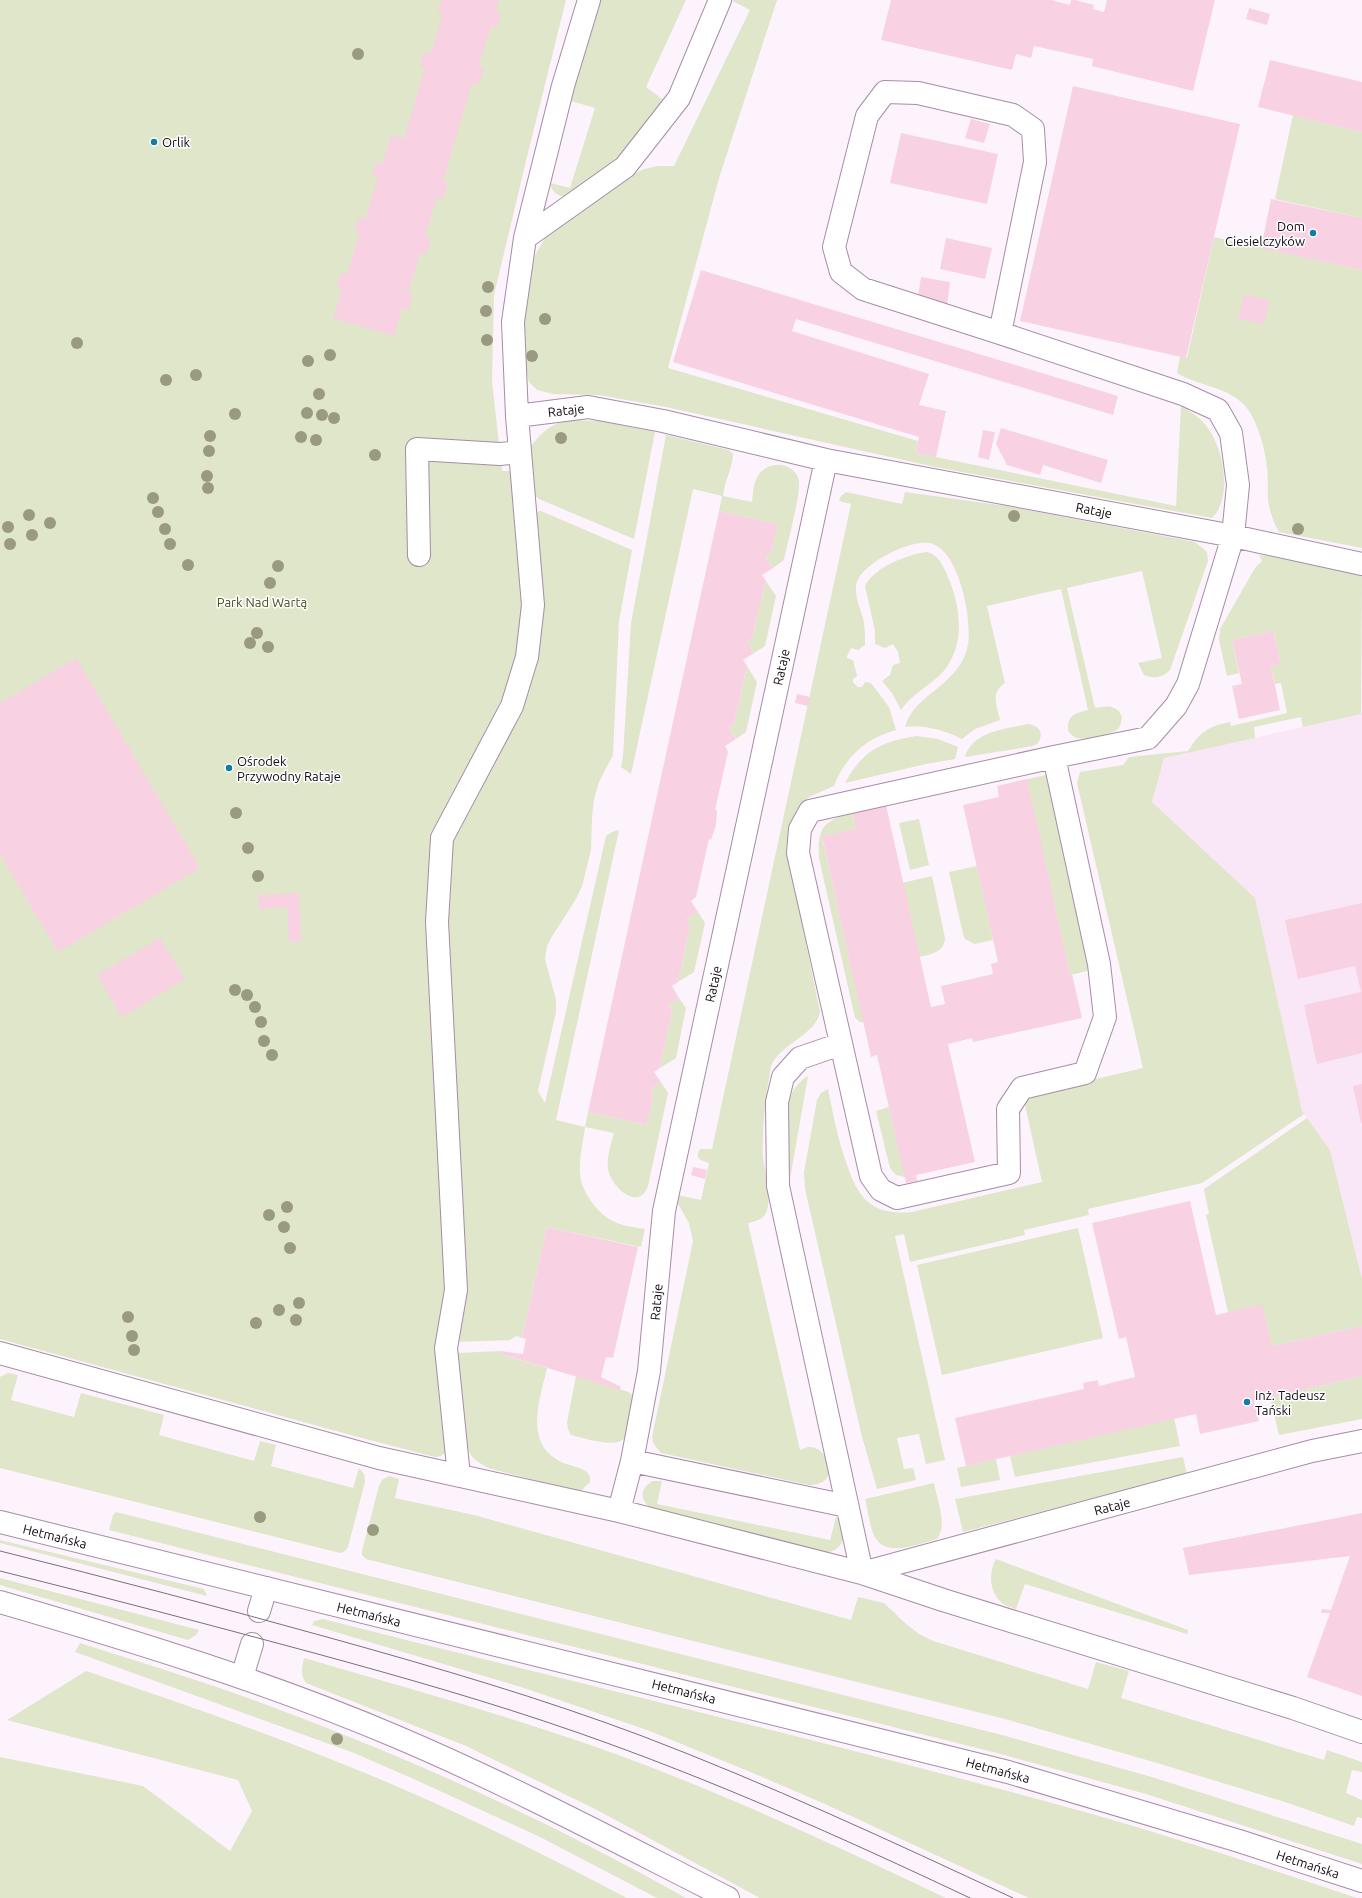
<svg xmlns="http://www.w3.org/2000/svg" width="1362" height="1898" viewBox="0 0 1362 1898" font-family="Ubuntu,sans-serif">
<rect width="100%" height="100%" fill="#fdf3fd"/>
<!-- industrial -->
<path fill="#f9e6f6" d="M1362 712V1279L1330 1150 1302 1111 1255 898 1152 802 1164 758 1361 714Z"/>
<!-- green -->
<path fill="#dfe6ca" d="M0 0H566L526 161 494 295 492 381 502 471H510L526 619 503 705 441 824 446 1286 437 1363 440 1405 446 1448 445 1453 441 1456 435 1457 362 1438 0 1339Z
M598 0H686L646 87 662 99 663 111 622 156 565 197C556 195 552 192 550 183L570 188 595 108 571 101Z
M731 0H777L719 178 668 368 918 441 916 453 1176 506 1181 406C1191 412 1200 417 1207 427 1224 448 1233 498 1212 518L935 467 666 407 599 395 553 394 537 390 529 382 524 361V314L535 255 545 238 559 227 630 176 644 169 658 166H674L750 10Z
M1293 115 1362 132V218L1275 199Z
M1214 237 1362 270V548L1279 532C1275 525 1272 518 1270 510 1266 496 1269 481 1267 467 1265 448 1256 413 1240 401 1221 386 1197 385 1177 373L1180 357 1187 358Z
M572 420 599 421 655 432 634 539 539 499 534 495 528 450C542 432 549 424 572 420Z
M666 435 729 450 733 454C733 467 724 482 723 496L752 502C753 494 753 485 757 478 765 460 794 460 799 481 801 493 787 545 784 560L773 568 765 557 771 553 777 524 719 511 722 496 693 489 631 774 621 767 623 756 631 623Z
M846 492 902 504 905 492 1007 506 1195 542 1207 552 1208 561 1170 670C1162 678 1155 679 1144 675L1138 663 1162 658 1142 571 1067 588 1095 708C1106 706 1117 704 1122 717 1121 722 1121 726 1118 729 1112 735 1085 740 1077 738 1073 737 1070 734 1068 730 1067 715 1076 713 1088 710L1061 589 987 606 1005 683C990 693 997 705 1000 720L975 729 962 739C944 730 926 725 905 727 914 693 960 686 968 645 972 620 960 554 933 544 914 537 858 564 856 586 855 597 860 608 863 618 865 627 865 636 865 645L858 650 851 648 847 656V658L853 660 857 676 853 679V682L858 687H862L865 682 871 683 889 707 896 730C866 738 845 757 834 786L809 797 800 806 790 827V865L820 1012C816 1035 781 1043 771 1066 766 1095 762 1125 763 1155 764 1172 772 1193 767 1210 765 1219 756 1221 748 1223L800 1450C803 1449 807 1447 809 1447 829 1446 843 1485 809 1485L661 1453 653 1443 652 1437 693 1241 689 1223 677 1202V1195L701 1200 709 1163C701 1161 694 1158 700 1149H712L851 504 839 501 841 496Z
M541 511 632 550 619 621 613 755 599 782 594 799 592 817 591 850 582 886 576 899 551 938 547 946 545 959 556 1000V1012L538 1091 545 1103 606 836 612 832 619 830 556 1120 585 1127 588 1112 647 1125 653 1096 650 1090 661 1082 668 1093 648 1186C639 1211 614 1189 609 1173 605 1161 611 1145 614 1133L585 1127C583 1142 579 1158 580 1173 581 1190 595 1210 609 1219 620 1226 633 1227 645 1229L641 1247 547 1227 522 1338 516 1336 510 1340 456 1342 446 973 451 839 518 710 536 512Z
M927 552C940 555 945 570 950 582 962 612 965 651 939 676 926 688 911 695 901 710L892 693 882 681 890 675 893 665 900 663 898 652 893 644 885 648 875 644V631L865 586C873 568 908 554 927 552Z
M1259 555 1330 563 1362 570 1361 714 1303 727 1301 717 1254 727 1255 738 1164 758 1152 802 1255 898 1302 1111 1304 1114 1202 1183 1088 1209 1089 1215 1024 1230 1025 1235 910 1262 904 1234 895 1236 945 1460 926 1464 919 1434 897 1438 904 1469 913 1468 916 1480 877 1489 861 1433 805 1189 804 1172 817 1100 821 1093 828 1089C833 1113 837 1136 845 1159 857 1196 869 1216 912 1212L1042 1182 1023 1096 1143 1068 1077 783 1080 772 1123 765 1129 757 1188 751C1201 731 1207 727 1230 722L1231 726 1287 713 1281 683 1275 684 1271 666 1281 664 1273 631 1232 640 1239 673 1227 676 1219 640 1220 629 1255 568 1262 561Z
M766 581 776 596 765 646 754 653 747 642 752 638Z
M747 666 757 682 746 732 736 739 728 727 734 724Z
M1028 724C1040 726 1044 733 1038 743L1033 746 965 757C972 731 1006 729 1028 724Z
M917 736 938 739 958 747 955 759 926 764 845 783C862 751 882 741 917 736Z
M1046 775 1050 779 1090 967 1087 971 1070 975 1033 810 1015 782Z
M852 813 856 829 822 837 864 1022H860L855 1018 819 858C817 828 824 820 852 813Z
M919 819 929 865 910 870 899 823Z
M977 866 993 940 974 944 965 939 963 934 949 872Z
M932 876 945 938C944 953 931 954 919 957L902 883Z
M698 912 705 923 694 972 678 982 690 925 686 919Z
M679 998 686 1008 676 1058 660 1068 672 1011 668 1005Z
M808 1076 790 1179 788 1152 789 1101C792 1090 798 1082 808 1076Z
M889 1107 905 1177 896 1175 890 1168 876 1111Z
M1307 1118 1330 1150 1362 1279V1326L1272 1346 1228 1312 1206 1215 1209 1214 1204 1189Z
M1078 1228 1103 1338 942 1375 917 1265Z
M501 1351V1354L547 1368C541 1396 524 1439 556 1459 565 1466 578 1465 587 1472L590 1477V1482L582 1490 577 1491 488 1468C482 1464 475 1461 471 1455 460 1438 458 1376 457 1353Z
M8 1373 18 1375 11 1400 74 1417 81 1393 164 1415 159 1435 254 1461 260 1441 276 1445 271 1466 353 1488 359 1468 364 1474 365 1482 348 1547 345 1551 340 1553 0 1468V1377Z
M576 1376 629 1392 635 1398C633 1410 632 1425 627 1435 619 1451 585 1438 571 1435L568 1429 567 1422Z
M1362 1376V1419L1279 1435 1270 1397Z
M1174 1418 1180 1446 1015 1477 1010 1456Z
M1183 1457 1187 1474 963 1532 955 1499Z
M996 1459 1000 1480 961 1487 957 1468Z
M389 1476 399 1479 395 1498 474 1515 851 1620 858 1597 884 1603 906 1624 919 1634 933 1641 1088 1689 1096 1662 1129 1671 1121 1698 1324 1760 1327 1750 1362 1762V1772L1352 1770 1346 1793 1362 1800V1818L1357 1817 1354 1826 1285 1802 1157 1763 1005 1719 366 1559 362 1555V1551L379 1486 382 1480Z
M653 1481H662L657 1504 830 1540 836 1517 842 1521C846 1541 843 1550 822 1554L656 1512C642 1504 636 1490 653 1481Z
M934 1483C937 1500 948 1525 937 1539 917 1544 883 1560 873 1533 869 1522 868 1510 865 1499Z
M116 1512 1002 1735 1152 1777 1362 1844V1864L1146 1794 997 1753 109 1530 113 1515Z
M0 1540 204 1589 207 1596 0 1543Z
M996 1559 1188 1630 1187 1634 1025 1584 1016 1609C1010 1607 1003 1605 999 1600 989 1590 989 1570 996 1559Z
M0 1578 199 1630 196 1635 188 1640 0 1585Z
M323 1619C568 1681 815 1738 1059 1805 1159 1832 1258 1865 1357 1898H1029L825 1804 748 1771 647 1730 524 1688 312 1625 314 1621Z
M80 1643C152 1666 225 1688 296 1716 431 1767 561 1828 686 1898H657L540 1837 416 1780 354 1753 75 1652Z
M304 1658C421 1692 539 1724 653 1768 753 1807 849 1852 946 1898H760L595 1809 466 1746 306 1683C300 1675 302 1667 304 1658Z
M86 1671C195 1708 306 1746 412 1793 485 1825 556 1861 627 1898H0V1757L143 1786 230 1851 252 1811 238 1780 7 1720Z"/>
<!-- building -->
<path fill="#f8d2e3" d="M441 0H499L496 11 501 13 497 28 491 26 478 67 484 69 479 85 472 83 443 181 448 183 443 199 437 197 425 236 431 239 426 255 420 253 408 293 413 294 409 310 402 308 394 336 333 318 342 290 336 288 341 273 347 274 360 233 354 231 359 217 365 219 378 177 372 176 376 162 383 163 391 135 404 139 425 68 420 67 424 51 431 53 443 14 437 12Z
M891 0H1051L1070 5 1071 0H1075L1094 5 1093 9 1104 12 1107 0H1215L1193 91 1092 66 1093 59 1034 46 1031 58 1016 54 1012 70 881 40Z
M1249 8 1270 14 1267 25 1246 19Z
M1270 60 1362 82V132L1258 107Z
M1073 86 1240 124 1186 358 1020 321Z
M971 119 990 124 984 143 965 138Z
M901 133 998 154 987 204 890 183Z
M1271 199 1362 218V270L1261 248Z
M946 238 992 248 985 279 940 269Z
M701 270 1118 396 1113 415 796 319 792 331 929 374 919 405 946 411 936 457 916 453 919 437 673 362Z
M921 277 950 282 947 306 917 302Z
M1244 294 1269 300 1264 324 1238 319Z
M1001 428 1108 460 1101 483 1043 465 1040 475 1007 465 996 444Z
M983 430 995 432 989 460 978 457Z
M719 511 778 524 771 553 765 557 773 568 762 575 766 581 752 638 747 642 754 653 743 660 747 666 734 724 728 727 736 739 725 746 728 752 715 810H717L716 825 711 840 709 839 696 897 691 901 698 912 686 919 690 925 678 982 672 986 679 998 668 1005 672 1011 660 1068 654 1072 661 1082 650 1090 653 1096 647 1125 588 1112Z
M1273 631 1281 664 1271 666 1280 710 1239 719 1232 686 1242 684 1232 640Z
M76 658 200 868 58 952 0 854V703Z
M797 694 810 697 808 706 795 703Z
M1027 779 1070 975 1072 974 1082 1018 973 1042 972 1038 948 1044 975 1162 916 1175 917 1181 906 1183 877 1055 871 1057 822 836 856 829 852 813 886 805 931 1007 945 1004 941 986 993 974 991 964 998 962 963 805 999 797 997 786Z
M299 893 301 941 289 942 287 907 259 909 258 895Z
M1362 903V1053L1317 1064 1304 1005 1361 992 1355 966 1298 979 1285 920Z
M160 938 185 979 122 1017 97 975Z
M1362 1084V1123H1361L1353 1086Z
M693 1167 707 1170 705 1179 691 1175Z
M1190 1201 1216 1315 1262 1304 1272 1346 1362 1326V1376L1254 1401 1259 1421 1200 1434 1196 1414 966 1466 955 1418 1084 1389 1083 1383 1098 1380 1099 1386 1135 1377 1126 1337 1119 1339 1092 1223Z
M547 1227 638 1247 613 1358 606 1357 601 1377 621 1387 620 1390 501 1354V1351L523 1354 526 1339 522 1338Z
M1362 1513V1696L1307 1677 1330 1613H1321L1322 1609 1331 1610 1350 1556 1189 1575 1183 1548Z"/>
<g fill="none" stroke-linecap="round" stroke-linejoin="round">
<defs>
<path id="minor" d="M525 238 625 167 679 98 720 0
M1000 333 863 289 841 272 834 247 867 116 885 92 918 93 1013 115 1033 129 1035 162 1000 333 1183 394 1218 410 1231 433 1238 485 1233 536 1188 684 1176 706 1148 738 1054 757
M517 416 588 407 663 421 826 460 1233 536 1362 564
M419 555 417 449 500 454 520 452
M1054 757 1099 964 1105 1017 1085 1073 1022 1088 1008 1109 1009 1173 897 1198 881 1190 871 1176 798 853 800 829 810 811Z
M841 1044 800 1058 783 1077 777 1102 778 1186 862 1573
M0 1353 379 1458 619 1511 862 1573 943 1600 1293 1708 1362 1732
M632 1461 847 1506
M459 1476 446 1348 456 1290 437 922 442 838 512 706 527 657 533 605 517 416 513 322 525 238 563 86 589 0
M619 1511 632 1461 649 1371 664 1211 826 460
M862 1573 1312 1451 1362 1441
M259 1611 266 1588
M242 1677 252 1644"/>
<path id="major" d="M0 1522 1008 1772 1239 1841 1362 1881
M0 1602C134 1641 268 1682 397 1737 510 1785 619 1843 728 1898"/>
</defs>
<!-- minor casing -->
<use href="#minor" stroke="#a58da6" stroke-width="24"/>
<!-- major casing -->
<use href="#major" stroke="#a58da6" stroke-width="24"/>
<!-- minor -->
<use href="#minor" stroke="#fff" stroke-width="22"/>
<!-- major -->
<use href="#major" stroke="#fff" stroke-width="22"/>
<!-- tram -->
<path stroke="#797079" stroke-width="1" d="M0 1551C112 1579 223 1608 334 1639 438 1668 541 1698 642 1736 768 1784 891 1841 1013 1898
M0 1571C105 1597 210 1625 314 1653 402 1677 490 1702 576 1732 711 1779 841 1837 970 1898"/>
</g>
<!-- trees -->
<g fill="#9a9a81">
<circle cx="358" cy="54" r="6"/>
<circle cx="488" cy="287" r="6"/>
<circle cx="486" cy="311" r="6"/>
<circle cx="545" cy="319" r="6"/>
<circle cx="487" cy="340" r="6"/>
<circle cx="77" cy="343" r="6"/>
<circle cx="330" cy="355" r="6"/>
<circle cx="532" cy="356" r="6"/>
<circle cx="308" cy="361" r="6"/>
<circle cx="196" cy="375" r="6"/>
<circle cx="166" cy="380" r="6"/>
<circle cx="319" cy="394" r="6"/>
<circle cx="307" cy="413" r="6"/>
<circle cx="235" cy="414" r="6"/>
<circle cx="322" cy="415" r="6"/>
<circle cx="334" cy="418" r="6"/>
<circle cx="210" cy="436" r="6"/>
<circle cx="301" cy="437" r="6"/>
<circle cx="561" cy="438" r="6"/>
<circle cx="316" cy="440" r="6"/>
<circle cx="209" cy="451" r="6"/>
<circle cx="375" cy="455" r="6"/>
<circle cx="207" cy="476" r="6"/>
<circle cx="208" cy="488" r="6"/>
<circle cx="153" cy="498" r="6"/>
<circle cx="158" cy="512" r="6"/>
<circle cx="29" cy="515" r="6"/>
<circle cx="1014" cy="516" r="6"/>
<circle cx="50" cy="523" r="6"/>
<circle cx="8" cy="527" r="6"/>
<circle cx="165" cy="529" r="6"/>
<circle cx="1298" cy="529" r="6"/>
<circle cx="32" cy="535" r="6"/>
<circle cx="10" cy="544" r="6"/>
<circle cx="170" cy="544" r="6"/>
<circle cx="188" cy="565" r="6"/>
<circle cx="278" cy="566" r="6"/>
<circle cx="270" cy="583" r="6"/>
<circle cx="257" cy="633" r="6"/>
<circle cx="250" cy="643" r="6"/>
<circle cx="268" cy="647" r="6"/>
<circle cx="236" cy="813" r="6"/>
<circle cx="248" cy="848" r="6"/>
<circle cx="258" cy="876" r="6"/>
<circle cx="235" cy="990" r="6"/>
<circle cx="247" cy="995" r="6"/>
<circle cx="255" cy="1007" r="6"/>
<circle cx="261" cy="1022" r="6"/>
<circle cx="264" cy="1041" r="6"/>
<circle cx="272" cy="1055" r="6"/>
<circle cx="287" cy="1207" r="6"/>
<circle cx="269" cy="1215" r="6"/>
<circle cx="284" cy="1227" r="6"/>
<circle cx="290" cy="1248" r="6"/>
<circle cx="299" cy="1303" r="6"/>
<circle cx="279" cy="1310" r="6"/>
<circle cx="128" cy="1317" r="6"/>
<circle cx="296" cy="1320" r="6"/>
<circle cx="256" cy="1323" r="6"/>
<circle cx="132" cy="1336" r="6"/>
<circle cx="134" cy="1350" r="6"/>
<circle cx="260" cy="1517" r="6"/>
<circle cx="373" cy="1530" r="6"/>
<circle cx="337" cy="1739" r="6"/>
</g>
<!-- markers -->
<g fill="#127da6" stroke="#fff" stroke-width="1.5">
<circle cx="154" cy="142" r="4"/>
<circle cx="1313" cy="233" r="4"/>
<circle cx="229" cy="768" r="4"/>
<circle cx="1247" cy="1402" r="4"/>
</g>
<g text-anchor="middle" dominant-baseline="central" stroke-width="3" stroke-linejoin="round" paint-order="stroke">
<!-- poi labels -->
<g font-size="13" fill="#130a13" stroke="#fff" text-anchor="start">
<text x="162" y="142">Orlik</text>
<text x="1305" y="226" text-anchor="end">Dom<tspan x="1305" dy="15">Ciesielczyków</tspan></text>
<text x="237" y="761">Ośrodek<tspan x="237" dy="15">Przywodny Rataje</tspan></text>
<text x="1255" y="1395">Inż. Tadeusz<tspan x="1255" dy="15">Tański</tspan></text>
</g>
<!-- street labels -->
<g font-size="13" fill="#130a13" stroke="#fff">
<text transform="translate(566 410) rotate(-6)">Rataje</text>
<text transform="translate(1094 510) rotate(11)">Rataje</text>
<text transform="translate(781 667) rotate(-78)">Rataje</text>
<text transform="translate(713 984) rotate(-78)">Rataje</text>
<text transform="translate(656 1302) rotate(-85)">Rataje</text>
<text transform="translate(1112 1506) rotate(-15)">Rataje</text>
<text transform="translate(55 1536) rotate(14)">Hetmańska</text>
<text transform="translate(369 1614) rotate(14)">Hetmańska</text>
<text transform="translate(684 1691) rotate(14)">Hetmańska</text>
<text transform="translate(998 1770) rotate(15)">Hetmańska</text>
<text transform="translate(1308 1864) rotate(18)">Hetmańska</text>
</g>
<!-- park labels -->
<g font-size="13" fill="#49521c" stroke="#fff">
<text x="262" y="602">Park Nad Wartą</text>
</g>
</g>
</svg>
